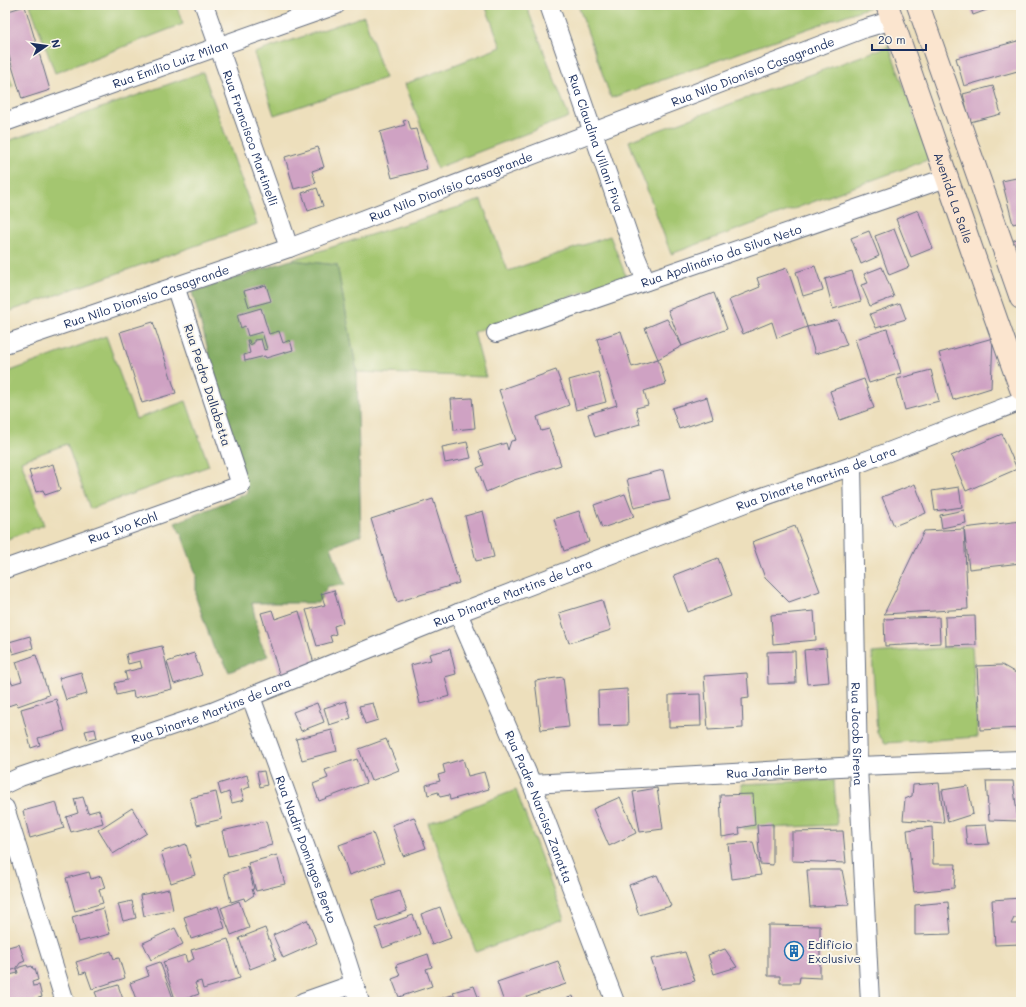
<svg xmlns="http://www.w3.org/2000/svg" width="1026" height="1007" viewBox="0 0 1026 1007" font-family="Mali,sans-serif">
<rect width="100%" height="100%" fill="#fbf7ec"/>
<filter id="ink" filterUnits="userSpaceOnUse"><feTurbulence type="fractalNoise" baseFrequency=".025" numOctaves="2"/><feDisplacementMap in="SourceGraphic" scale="8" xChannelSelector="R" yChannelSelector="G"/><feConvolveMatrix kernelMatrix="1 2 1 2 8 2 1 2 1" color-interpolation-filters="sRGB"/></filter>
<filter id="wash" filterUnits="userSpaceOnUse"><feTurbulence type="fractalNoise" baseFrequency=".012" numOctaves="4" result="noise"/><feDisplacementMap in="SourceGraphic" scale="16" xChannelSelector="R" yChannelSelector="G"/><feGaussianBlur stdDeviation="0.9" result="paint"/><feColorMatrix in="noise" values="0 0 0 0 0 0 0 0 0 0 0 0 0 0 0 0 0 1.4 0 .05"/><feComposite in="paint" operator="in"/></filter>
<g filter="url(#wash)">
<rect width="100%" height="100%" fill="#eddfbc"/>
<!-- green -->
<path fill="#a4c670" stroke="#607a67" d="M30 5H176L183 24 55 73Z
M485 5H526L569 117 437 168 405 84 501 47Z
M578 5H875L611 98Z
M364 16 385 78 274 115 254 53Z
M889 46 930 159 671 254 629 141Z
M5 67 13 86 5 89Z
M203 72 257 224 5 313V142Z
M481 200 508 271 610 236 626 276 474 332 486 377 357 372 337 265 291 260Z
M106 336 136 419 186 401 209 466 90 509 67 444 21 461 44 525 5 540V373Z
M972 646 978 737 885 743 877 733 872 653Z
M834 780 837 825 744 829 742 784Z
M516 790 564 919 476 952 428 823Z"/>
<!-- forest -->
<path fill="#83ab62" stroke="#4f6d60" d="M291 260 337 265 357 372 361 535 331 547 345 585 328 586 318 603H252L260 641 268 656 229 672 223 659 214 649 196 598V574L182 536 175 523 248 493 192 292Z"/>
<g id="blocks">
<!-- building -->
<path fill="#cfa2c3" d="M970 5H991L992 8 973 15Z
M25 6 50 90 22 99 5 43V12Z
M1021 40V70L964 86 956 58Z
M993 86 1001 114 970 122 963 94Z
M408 120 411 130 416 129 427 169 392 178 380 132 405 125 403 121Z
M318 147 324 167 312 171 316 183 294 189 285 157Z
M1021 177V222L1013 224 1002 181Z
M317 188 323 206 308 211 302 193Z
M918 210 933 248 911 257 896 219Z
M894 229 909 267 889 275 875 236Z
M869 231 879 256 861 264 851 238Z
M1021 237V261L1012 241Z
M815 266 823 290 803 296 796 272Z
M882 267 894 297 870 306 861 285 868 283 864 274Z
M787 268 807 327 777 338 772 322 743 334 729 300 760 287 757 278Z
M852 271 861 301 833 309 825 279Z
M266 285 271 301 249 307 244 291Z
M714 293 727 329 682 346 658 359 645 328 667 319 682 346 668 310Z
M900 303 906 319 876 328 870 314Z
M261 308 269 334 279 331 283 343 290 340 293 350 266 358 265 356 245 361 244 355 250 353 247 340H249L250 345 254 343V340L261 339 264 350 267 349 262 332 248 336 245 326 241 328 237 315Z
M837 320 847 345 815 354 807 327Z
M153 322 176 393 142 403 120 332Z
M887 329 901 373 869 383 855 339Z
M621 331 632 367 658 359 666 384 644 391 648 405 636 408 640 424 595 437 588 414 617 405 597 339Z
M993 338 991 388 953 400 939 353Z
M556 370 569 405 537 417 541 431 549 429 561 465 514 480 486 492 477 468 484 465 479 451 506 443 508 450 511 441 516 440 499 390Z
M931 370 939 401 905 410 897 379Z
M598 372 606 402 576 410 569 380Z
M864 379 874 408 840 420 830 391Z
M707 397 713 418 679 429 672 408Z
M472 398 475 428 454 430 451 399Z
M1002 434 1017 469 966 491 951 456Z
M467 442 471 458 445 463 442 447Z
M53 464 60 490 45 495 43 490 36 492 29 471Z
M663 470 670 500 634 508 627 479Z
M915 484 926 513 894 526 882 497Z
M959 487 962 507 935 511 932 491Z
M625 494 634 517 602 528 594 505Z
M433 499 459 583 397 602 371 519Z
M964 510 966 523 942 528 940 515Z
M483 511 494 557 476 561 465 516Z
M579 511 589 542 564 551 554 519Z
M1021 521V563L969 569 964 528Z
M795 526 820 591 789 602 765 578 752 542Z
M964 529 968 609 884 614 924 531Z
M718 558 732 595 688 612 674 575Z
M334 590 343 623 334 626 336 634 330 636 332 642 317 646 306 610 325 605 321 594Z
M602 600 611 630 569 643 559 613Z
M272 610 275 619 299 611 315 667 280 677 261 613Z
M814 611 816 640 773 644 771 615Z
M975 616 976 645 946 646 945 617Z
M939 617 940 643 885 646 884 619Z
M30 636 33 648 13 654 9 642Z
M162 646 172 689 134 698 133 691 117 695 115 683 127 680 125 672 142 668 140 661 128 664 126 654Z
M826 648 829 682 807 684 804 650Z
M450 649 456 674 445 677 450 696 420 704 411 665 431 660 429 654Z
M795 651 796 683 768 684 767 652Z
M194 653 202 675 174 684 167 662Z
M36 655 49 695 18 706 17 703 8 706 5 704V680L10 678 12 684 22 681 16 662Z
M1002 665 1021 676V728L980 730 977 666Z
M81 672 87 694 66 700 59 678Z
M747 673 749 698 742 699 743 728 708 730 704 676Z
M563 677 569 727 541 730 535 681Z
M627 689 628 725 599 726 598 691Z
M700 694 701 726 669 727V695Z
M56 699 65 731 38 738 40 745 31 748 21 709Z
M346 701 351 718 329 725 324 708Z
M317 703 324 722 301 731 293 712Z
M373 703 378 720 365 724 359 706Z
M95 729 97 738 88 740 85 731Z
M332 730 337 751 302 760 296 739Z
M386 739 399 770 371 781 359 749Z
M357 759 366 783 319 801 313 784 328 778 325 770Z
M463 759 468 776 484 772 489 789 450 800 449 795 440 797 438 792 428 795 426 785 440 781 438 775 445 773 443 765Z
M264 771 267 785 260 787 257 772Z
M247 775 250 787 241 790 244 800 232 803 229 792 221 795 218 784Z
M986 781H1013L1018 821 989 820Z
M1019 781H1021V796H1020Z
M939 783 944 823 903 820 905 799 912 796 913 785Z
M968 786 973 814 948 822 942 790Z
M657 788 663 829 640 832 633 792Z
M216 792 222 819 197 825 190 798Z
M753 794 755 825 739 828 740 834 722 837 720 795Z
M83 797 88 813 99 810 103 823 71 832 66 817 78 813 74 799Z
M620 797 636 833 609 846 593 809Z
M56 802 64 828 30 838 23 811Z
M132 808 147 833 113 854 98 830Z
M414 817 426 848 403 856 392 825Z
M266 821 272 845 228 856 222 831Z
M773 824V865L760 864 757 825Z
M986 825 989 844 967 845 965 826Z
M932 827 933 864H956L954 888 914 892 907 830Z
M843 831 846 863 792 861V832Z
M373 833 384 863 349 875 339 845Z
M753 842 761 875 732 879 728 844Z
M186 844 195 875 171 883 161 852Z
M277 855 285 884 256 891 248 863Z
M248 867 254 889H252L254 895 245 901 244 898 231 902 224 874Z
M807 870H842L849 905 810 907Z
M89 872 91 879 101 876 105 888 99 890 103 903 75 911 66 878Z
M657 875 671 906 639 915 629 885Z
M169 889 173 910 144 916 140 895Z
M400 891 407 911 378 921 372 900Z
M1021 898V918H1014L1011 924H1021V944L995 945 992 900Z
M132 901 136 918 123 921 118 904Z
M239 901 249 928 231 935 221 908Z
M948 902 951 934 915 935V905Z
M218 906 225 928 191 939 184 917Z
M440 907 451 938 432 945 421 914Z
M103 908 110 934 78 942 72 917Z
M413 915 420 934 383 948 376 928Z
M307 920 317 943 283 958 273 935Z
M768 925 820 926V978L800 977 799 983H780V976H768Z
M175 928 183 944 151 960 143 943Z
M265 928 276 959 250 969 239 938Z
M228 939 240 978 203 989 201 981 195 983 199 994 176 1002 163 962 185 955 187 962 194 959 191 950Z
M19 944 25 961 20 963 16 969 5 972V948Z
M725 949 737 967 714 974 708 955Z
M111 951 114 959 119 958 125 978 92 989 86 972 80 974 76 962Z
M685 952 695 981 661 989 651 959Z
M428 954 432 967 426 969 432 986 399 997 392 979 400 976 396 965Z
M558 961 566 984 512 1002H504L497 982Z
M160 962 173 998 162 1002H137L130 983 149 976 146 967Z
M27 965 28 967 32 966 33 969H35L38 980 32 982 33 986 39 985 42 997 35 999V1002L5 1001V976L18 973 17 969 20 967Z
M118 985 124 1002H99L95 992Z
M474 986 480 1002H456L453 992Z
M452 995 454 1002H437V1000Z
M573 996 575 1002H558Z
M903 999 922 1000V1002H903Z"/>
</g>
</g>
<g filter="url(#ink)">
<use href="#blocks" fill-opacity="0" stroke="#646d7f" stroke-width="1"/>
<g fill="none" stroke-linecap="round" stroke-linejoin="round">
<defs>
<g id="street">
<path id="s1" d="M204 5 278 215 289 248"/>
<path id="s2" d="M549 5 636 257 646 281"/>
<path id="s3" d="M5 122 336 5"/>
<path id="s4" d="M496 333 946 178"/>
<path id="s5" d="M5 344 289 248 863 29 893 20"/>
<path id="s6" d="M852 466 858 766 870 1002"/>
<path id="s7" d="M5 569 241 485 175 286"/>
<path id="s8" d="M458 613 532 784 615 1002"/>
<path id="s9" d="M251 697 345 955 360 1002"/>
<path id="s10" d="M5 784 20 777 212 712 458 613 745 503 852 466 1021 401"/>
<path id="s11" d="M532 784 858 766 1021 760"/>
<path d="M5 808 65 1002"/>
<path d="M303 1002 354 984"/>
</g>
<g id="secondary">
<path id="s12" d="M887 5C932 133 975 262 1021 389"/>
<path d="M918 5 1021 298"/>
</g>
</defs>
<!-- street casing -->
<use href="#street" stroke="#646d7f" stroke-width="20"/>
<!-- secondary casing -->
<use href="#secondary" stroke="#646d7f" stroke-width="24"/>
<!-- street -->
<use href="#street" stroke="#fff" stroke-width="18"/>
<!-- secondary -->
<use href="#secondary" stroke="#fbe5cf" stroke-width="22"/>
</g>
</g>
<!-- icons -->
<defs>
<symbol id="building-ring" viewBox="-11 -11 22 22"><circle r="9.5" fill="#fbf7ec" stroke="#1f6fb2" stroke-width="1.5"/><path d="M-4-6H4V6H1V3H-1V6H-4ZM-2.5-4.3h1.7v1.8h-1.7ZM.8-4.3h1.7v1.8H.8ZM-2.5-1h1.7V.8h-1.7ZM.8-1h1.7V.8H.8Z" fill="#1f6fb2"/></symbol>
</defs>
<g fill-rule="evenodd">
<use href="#building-ring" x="783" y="940" width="22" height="22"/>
</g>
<g text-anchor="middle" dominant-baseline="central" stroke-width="4" stroke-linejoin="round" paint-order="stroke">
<!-- street labels -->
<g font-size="12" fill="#1b2f5e" stroke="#fbf7ec">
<text stroke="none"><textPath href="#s3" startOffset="175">Rua Emílio Luiz Milan</textPath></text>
<text stroke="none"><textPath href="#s5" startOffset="796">Rua Nilo Dionísio Casagrande</textPath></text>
<text stroke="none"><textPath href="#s1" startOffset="141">Rua Francisco Martinelli</textPath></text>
<text stroke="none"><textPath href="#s2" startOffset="146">Rua Claudina Villani Piva</textPath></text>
<text stroke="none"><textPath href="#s5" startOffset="473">Rua Nilo Dionísio Casagrande</textPath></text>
<text stroke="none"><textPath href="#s12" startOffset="204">Avenida La Salle</textPath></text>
<text stroke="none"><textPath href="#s4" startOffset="238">Rua Apolinário da Silva Neto</textPath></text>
<text stroke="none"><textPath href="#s5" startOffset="149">Rua Nilo Dionísio Casagrande</textPath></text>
<text transform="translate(208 385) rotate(72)">Rua Pedro Dallabetta</text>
<text stroke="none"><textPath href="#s10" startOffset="867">Rua Dinarte Martins de Lara</textPath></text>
<text stroke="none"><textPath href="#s7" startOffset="125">Rua Ivo Kohl</textPath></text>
<text stroke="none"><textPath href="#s10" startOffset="543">Rua Dinarte Martins de Lara</textPath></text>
<text stroke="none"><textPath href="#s10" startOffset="219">Rua Dinarte Martins de Lara</textPath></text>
<text stroke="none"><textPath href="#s6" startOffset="268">Rua Jacob Sirena</textPath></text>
<text stroke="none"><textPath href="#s11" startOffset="245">Rua Jandir Berto</textPath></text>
<text stroke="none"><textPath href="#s8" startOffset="210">Rua Padre Narciso Zanatta</textPath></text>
<text stroke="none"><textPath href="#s9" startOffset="162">Rua Nadir Domingos Berto</textPath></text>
</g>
<!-- poi labels -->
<g font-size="12" fill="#1b2f5e" stroke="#fbf7ec" text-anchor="start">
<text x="808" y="944">Edifício<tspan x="808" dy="14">Exclusive</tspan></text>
</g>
</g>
<!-- margin -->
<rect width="1026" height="1007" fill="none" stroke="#fbf7ec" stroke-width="20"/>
<!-- north arrow -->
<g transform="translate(46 46) rotate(77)" stroke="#fbf7ec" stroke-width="3" paint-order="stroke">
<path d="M0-3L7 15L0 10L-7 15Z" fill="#1b2f5e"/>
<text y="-6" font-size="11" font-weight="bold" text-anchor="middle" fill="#1b2f5e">N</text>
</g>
<!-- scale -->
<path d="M872 44v6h54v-6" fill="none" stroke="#1b2f5e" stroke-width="2"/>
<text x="878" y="44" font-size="12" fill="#1b2f5e" stroke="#fbf7ec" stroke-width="3" paint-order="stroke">20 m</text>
</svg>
